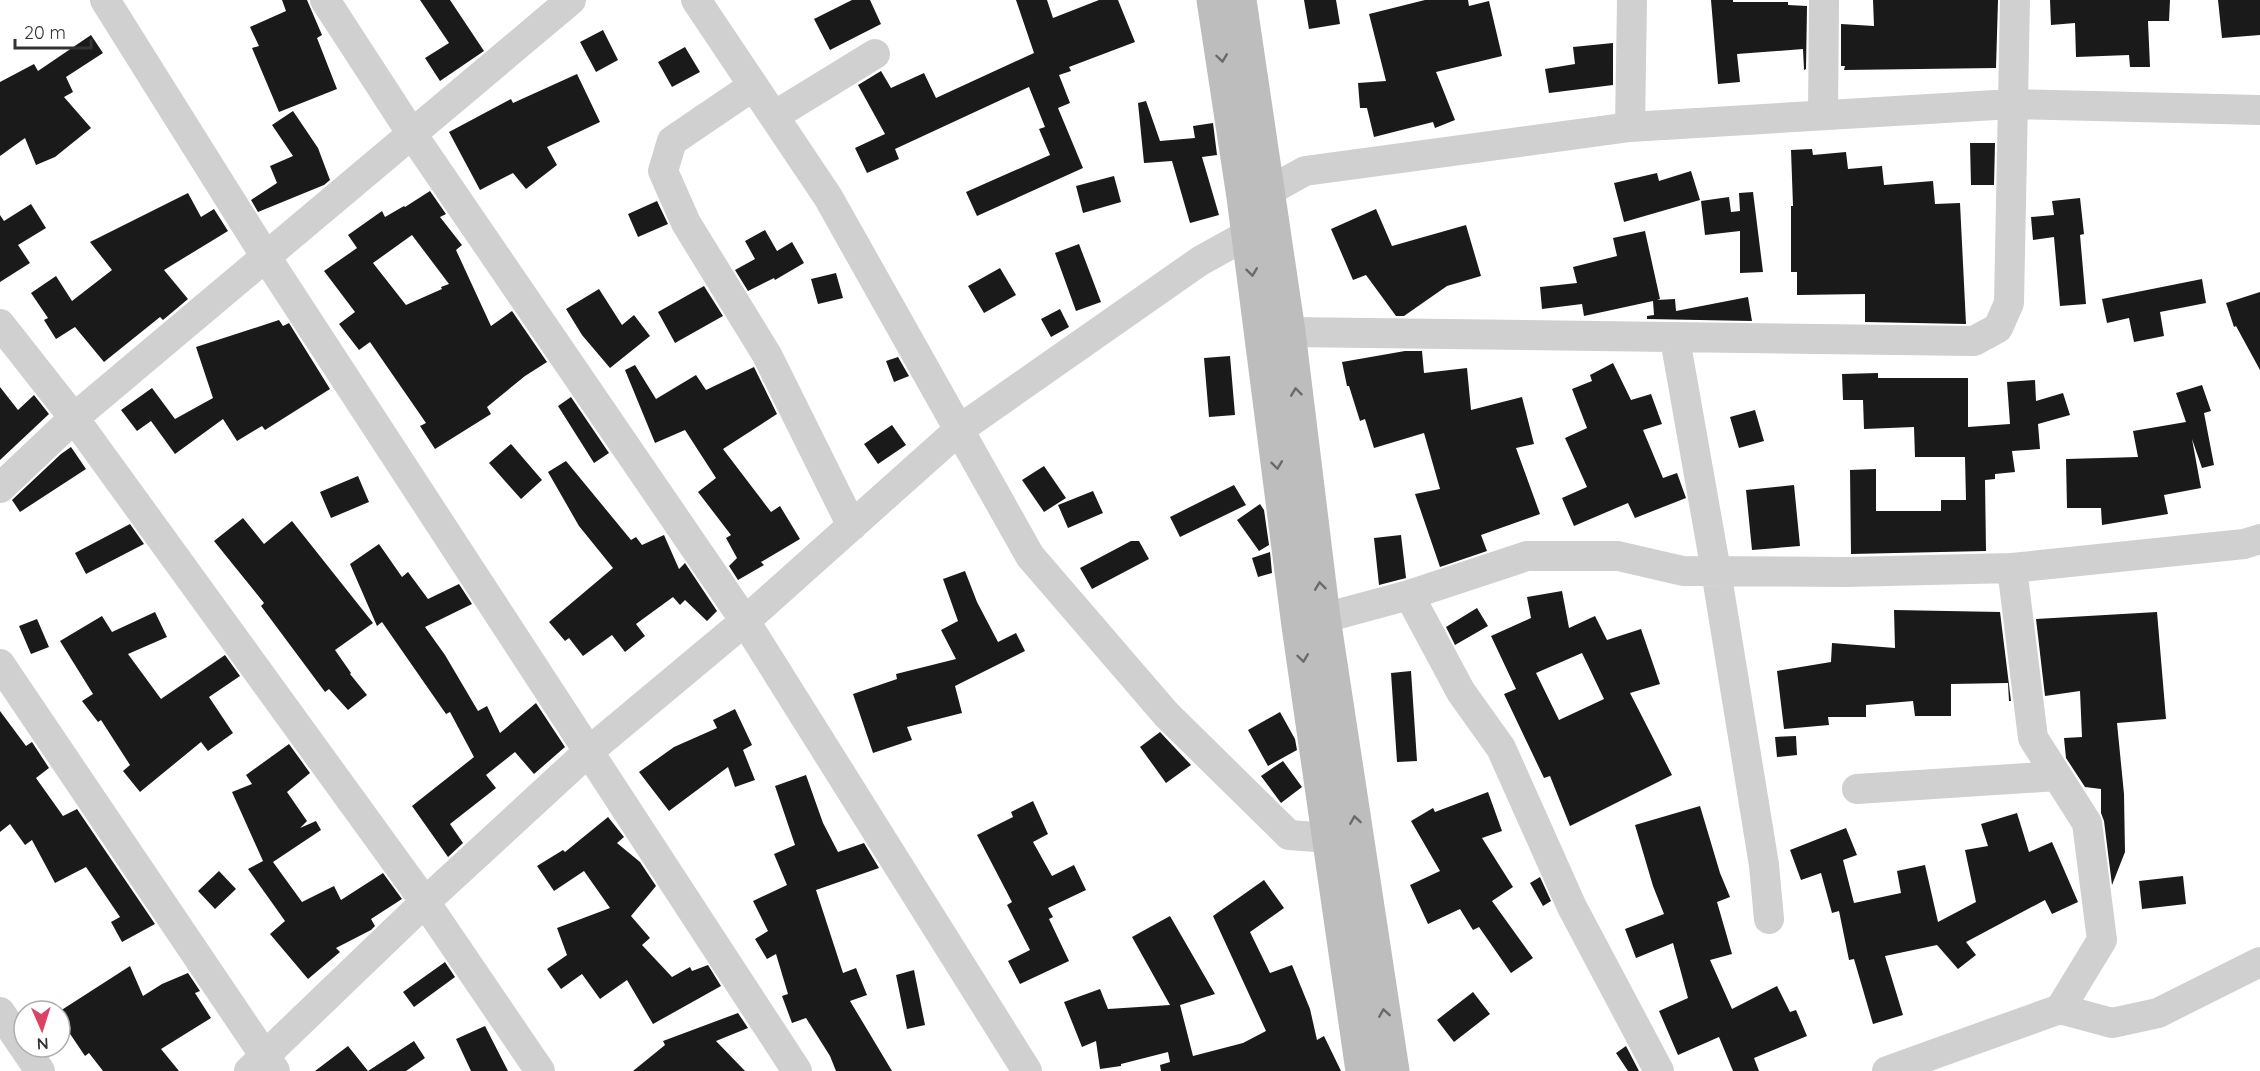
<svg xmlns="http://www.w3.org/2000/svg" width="2260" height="1071" viewBox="0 0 2260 1071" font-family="Quicksand,sans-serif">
<rect width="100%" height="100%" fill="#fff"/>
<!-- building -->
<path fill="#1a1a1a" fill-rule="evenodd" d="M282 0H307L322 35 317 38 337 89 279 112 252 48 259 46 250 27 286 11Z
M420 0H450L484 51 440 81 425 58 449 43Z
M852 0H870L881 24 830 50 814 19Z
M1016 0H1047L1053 18 1099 0H1118L1135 42 1069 67 1071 71 1059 75 1070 103 1058 108 1083 168 977 216 966 192 1050 155 1039 129 1045 127 1029 87 895 149 899 159 867 173 855 148 885 134 858 85 881 71 891 88 924 73 936 98 1034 53Z
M1304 0H1336L1340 24 1309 29Z
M1425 0H1468L1469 6 1489 1 1502 56 1436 72 1455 120 1435 128 1433 122 1374 137 1367 108H1360L1358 83 1386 81 1369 14Z
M1711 0H1733V2H1788V5L1807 6 1806 69 1804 70 1803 49 1737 54 1740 82 1718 84Z
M1873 0H1998L1996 68 1844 70 1845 66H1841V24L1874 26Z
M2050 0H2170L2169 21H2148L2150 67H2130L2129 55 2076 57 2075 23 2051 25Z
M2218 0H2260V35L2222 38Z
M603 30 618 60 596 72 580 42Z
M91 35 103 53 66 77 73 92 64 97 91 128 55 157 36 165 25 138 0 156V82L34 64 38 71Z
M1613 43V85L1549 93 1545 69 1575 64 1573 47Z
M685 47 700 72 672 87 658 62Z
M577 74 600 122 547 147 557 165 526 189 513 173 480 190 449 132 511 99 513 103Z
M1146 101 1160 141 1195 138 1193 126 1213 123 1217 155 1202 157 1219 215 1190 223 1172 161 1144 163 1138 103Z
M293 111 318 148 330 180 324 185 258 212 251 200 277 183 270 166 293 156 272 125Z
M1970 143H1995L1994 185H1971Z
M1812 149 1813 155 1846 152 1848 169 1882 166 1884 185 1933 181 1935 204 1960 203 1966 324 1865 322V294L1797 295V272H1791V206H1793L1791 150Z
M1691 171 1700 200 1624 222 1614 183 1657 173 1659 181Z
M1114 176 1121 202 1083 213 1076 186Z
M430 191 446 214 440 217 462 245 456 250 491 326 512 311 547 362 525 376 487 407 491 414 435 449 420 426 426 423 370 342 359 350 339 324 355 312 324 271 357 248 348 235 382 211 385 217 404 206 405 207ZM412 235 449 284 441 287 442 289 406 305 373 263Z
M1753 192 1763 272 1740 273V231L1705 235 1701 201 1729 197 1731 212 1740 211 1739 193Z
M188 193 201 217 214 209 228 231 164 270 188 299 163 320 160 317 104 362 75 327 56 339 44 320 48 318 31 293 56 276 72 301 112 270 90 242Z
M2080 198 2084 234 2080 235 2086 304 2060 306 2054 237 2033 240 2031 217 2054 215 2052 201Z
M657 201 668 224 638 237 628 214Z
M31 204 46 228 18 245 30 263 0 282V215L4 221Z
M1376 209 1392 246 1466 225 1481 276 1447 286 1404 316H1396L1366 275 1353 280 1331 229Z
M765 230 777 251 792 242 804 263 775 280 774 278 748 291 735 270 755 259 745 241Z
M1645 231 1660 299 1657 300 1675 299 1676 311 1748 297 1752 321 1647 319V316L1654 315 1653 301 1584 316 1582 304 1542 309 1540 287 1577 283 1573 267 1617 256 1613 238Z
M1079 244 1101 302 1076 311 1055 253Z
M1000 268 1016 295 984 313 968 286Z
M836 273 843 298 818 304 811 279Z
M2202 279 2206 303 2160 312 2164 336 2134 342 2129 318 2107 323 2102 299Z
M704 286 723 316 675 343 658 312Z
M599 289 622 325 634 315 650 336 610 368 582 335 566 309Z
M2260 292V370L2236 326 2234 327 2226 303Z
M1060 309 1069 327 1051 337 1041 319Z
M279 320 283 326 289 323 330 389 265 430 262 426 237 441 223 419 175 454 151 421 137 431 121 410 152 388 175 419 213 398 196 347Z
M1405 351H1422L1424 373 1467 368 1471 410 1522 397 1534 444 1516 448 1540 514 1481 535 1487 551 1440 567 1415 494 1440 489 1424 433 1374 448 1365 419 1360 421 1349 386H1347L1342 362Z
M1230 356 1235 415 1209 417 1204 358Z
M898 357 909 376 894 382 886 361Z
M1613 363 1631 400 1651 394 1662 424 1643 430 1663 478 1677 473 1686 498 1635 518 1628 503 1574 526 1562 498 1587 487 1565 438 1587 428 1572 389 1592 381 1590 375Z
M635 365 656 399 696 375 706 390 754 367 777 414 723 449 771 512 780 506 800 539 761 562 764 565 738 580 729 566 737 558 726 538 731 535 698 492 716 478 685 430 655 443 625 370Z
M1878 373V378H1968V427L2010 424 2007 382 2035 380 2036 401 2063 393 2070 415 2038 424 2040 449 2012 451 2015 472 1995 474V479L1985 480 1986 551 1851 554 1850 470 1876 469V511H1941V500H1966L1965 457H1915L1914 427 1864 429 1863 400H1843L1842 374Z
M2202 385 2211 411 2204 413 2214 465 2202 468 2192 439 2201 488 2164 495 2168 514 2102 525 2101 508H2067L2066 459 2138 457 2133 431 2186 422 2176 393Z
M0 387 18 410 34 395 49 414 0 460Z
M571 397 609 453 594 463 558 406Z
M1755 410 1764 441 1739 448 1730 417Z
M892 425 906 445 878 464 864 444Z
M511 444 542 480 521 499 489 463Z
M71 447 86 469 20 512 12 500 61 454Z
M566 461 631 540 636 537 642 545 664 535 679 569 685 563 717 611 707 621 685 600 680 605 673 597 636 624 645 636 625 652 612 635 583 656 569 638 565 641 549 622 613 568 579 526 548 472Z
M1044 466 1066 498 1044 512 1022 480Z
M358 476 369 502 331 518 320 492Z
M1234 485 1246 505 1180 537 1170 517Z
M1794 485 1800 546 1752 550 1746 490Z
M1093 491 1103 513 1068 528 1058 505Z
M1260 504 1264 510 1269 545 1259 551 1237 520Z
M243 518 264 544 292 521 373 623 335 650 351 673 350 674 367 695 348 710 329 689 325 692 261 606 264 603 214 541Z
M130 524 144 544 86 574 75 553Z
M1401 535 1406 578 1379 585 1374 538Z
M1131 541H1139L1149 559 1092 589 1080 568Z
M379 544 402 577 408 572 428 599 459 584 472 604 425 627 445 655 478 711 487 706 500 733 536 703 565 747 534 774 515 752 486 775 496 788 450 824 463 843 448 857 412 806 474 757 450 712 446 714 382 622 377 626 350 564Z
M1270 552 1272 573 1258 577 1252 558Z
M965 571 977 602 998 642 1016 633 1025 651 955 686 962 713 907 727 912 740 873 753 853 694 897 679 896 674 956 659 941 630 958 621 943 579Z
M1562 591 1569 628 1595 616 1607 640 1641 629 1660 684 1630 693 1672 775 1570 826 1550 776 1544 778 1504 694 1516 689 1491 636 1531 618 1527 597ZM1582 653 1604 699 1559 720 1536 673Z
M1477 608 1488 626 1455 645 1446 627Z
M1894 610 2000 612 2011 701H2009L2008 683 1951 684V716H1915L1913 701 1866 705V717H1828L1829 725 1784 729 1777 671 1831 662 1832 643 1895 648Z
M155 612 167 637 128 654 161 699 225 655 240 676 209 697 233 733 208 751 201 742 140 792 123 771 130 765 101 720 98 722 82 701 93 694 60 641 102 616 112 632Z
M2157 612 2166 719 2117 723 2124 794 2125 852 2112 885 2104 821 2101 813V789L2085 787 2066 758 2064 738 2082 737 2080 691 2045 696 2036 619Z
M37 619 49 647 31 654 19 626Z
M1411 671 1417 761 1397 762 1391 673Z
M735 709 752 745 743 750 755 780 735 787 728 767 669 811 639 772 674 747 717 728 713 720Z
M0 711 26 746 32 742 49 768 36 778 63 816 77 809 155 924 122 942 111 922 120 917 86 867 55 883 32 840 25 845 10 824 0 832Z
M1280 712 1295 739 1297 750 1268 766 1248 730Z
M1160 732 1191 765 1166 783 1140 747Z
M1796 736 1797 755 1777 757 1775 737Z
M289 744 310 773 287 792 307 821 300 828 316 821 321 830 273 862 302 902 334 886 341 900 383 873 402 899 371 919 375 926 371 930 336 948 340 952 308 979 270 934 285 921 248 869 263 861 232 792 252 784 246 775Z
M1283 761 1302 787 1281 803 1261 776Z
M806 775 823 823 838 852 864 843 879 868 816 890 843 973 856 968 867 995 850 1001 892 1071H836L830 1056 806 1018 792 1023 782 996 788 994 776 954 767 959 755 939 768 931 753 901 787 885 774 854 795 845 775 786Z
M1488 792 1502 831 1482 838 1513 887 1492 901 1533 958 1511 973 1479 927 1473 930 1460 909 1428 924 1410 885 1440 871 1411 821 1433 808 1435 812Z
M1033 801 1048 834 1033 842 1052 876 1074 865 1086 890 1048 908 1053 917 1049 919 1069 961 1020 984 1008 961 1030 950 1007 905 1012 902 977 835 1013 817 1011 812Z
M1700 806 1720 873 1730 897 1717 902 1732 954 1710 960 1732 1009 1777 986 1790 1012 1796 1010 1807 1036 1754 1058 1759 1071H1733L1719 1037 1678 1055 1659 1011 1688 998 1673 943 1636 958 1625 929 1664 914 1653 886 1635 825Z
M2017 813 2029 852 2052 842 2078 902 2052 914 2045 900 1966 942 1976 955 1958 969 1937 945 1885 956 1903 1015 1873 1024 1854 959 1849 960 1839 911 1832 913 1821 873 1801 880 1790 850 1846 828 1857 855 1843 860 1854 903 1901 893 1897 871 1925 865 1938 922 1976 902 1965 850 1988 846 1981 824Z
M608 817 624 837 617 843 640 862 656 886 631 916 650 938 642 945 672 977 690 967 692 971 708 965 721 986 653 1024 627 980 600 999 582 974 561 989 547 969 567 955 557 928 610 908 584 871 554 891 537 866 563 850 565 852Z
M219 871 236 889 215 909 198 891Z
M2183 876 2186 904 2142 909 2139 881Z
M1540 877 1551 901 1543 906 1530 883Z
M1264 880 1284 908 1250 932 1270 973 1292 965 1310 1009 1317 1040 1324 1036 1341 1071H1161L1160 1065 1170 1062 1168 1052 1121 1064V1066L1100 1069 1096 1041 1082 1047 1064 1002 1100 989 1108 1009 1170 1005 1132 937 1170 916 1215 994 1180 1005 1193 1056 1243 1043 1266 1031 1213 916Z
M445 962 455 977 414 1007 403 992Z
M130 966 143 996 162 984 188 973 200 991 195 993 211 1018 161 1049 179 1071H103L89 1053 85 1056 60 1019V1011Z
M914 970 925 1025 907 1029 896 975Z
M1473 992 1490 1014 1454 1042 1437 1020Z
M738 1013 748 1028 716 1041 745 1071H633L665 1045 663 1041Z
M485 1026 508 1071H471L456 1039Z
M414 1041 425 1058 406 1071H368Z
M348 1046 368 1071H315Z
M1626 1046 1639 1071H1628L1616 1053Z"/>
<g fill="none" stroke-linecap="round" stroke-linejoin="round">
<!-- street -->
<path stroke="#d0d0d0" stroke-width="30" d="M105 0 266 257 797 1071
M325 0 412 134 745 621 1027 1071
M696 0 828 197 1030 556 1166 714 1289 835 1329 838
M753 86 672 141 663 171 686 223 767 355 852 526
M1823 115 1824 0
M774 116 875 54
M1630 127 1632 0
M1247 196 1269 191 1305 171 1630 127 2012 104 2260 110
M0 324 74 418 425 902 540 1071
M1289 332 1974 341 1998 328 2009 303 2015 0
M1675 339 1716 571 1764 865 1769 919
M0 488 74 418 571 0
M1409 595 1461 692 1501 748 1572 907 1659 1071
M1324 618 1409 595 1527 556H1618L1683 571 1846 572 2012 568 2244 544 2260 539
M0 664 275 1071
M1857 789 2057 776
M2060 1009 2112 1023 2158 1013 2260 962
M0 1012 40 1071
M249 1071 425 902 588 752 745 621 960 429 1200 261 1247 235 1270 228
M1887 1071 2060 1009 2102 940 2087 823 2033 738 2012 568"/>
<!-- secondary -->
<path stroke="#bdbdbd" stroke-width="33" d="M1213 0 1243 197 1298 626 1362 1071
M1240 0 1289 332 1324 618 1393 1071"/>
</g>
<!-- one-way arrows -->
<defs><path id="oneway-chevron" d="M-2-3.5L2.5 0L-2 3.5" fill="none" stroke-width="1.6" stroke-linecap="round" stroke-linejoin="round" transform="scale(1.5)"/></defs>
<g stroke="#6a6a6a">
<use href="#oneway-chevron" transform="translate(1222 58) rotate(82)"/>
<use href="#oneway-chevron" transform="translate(1252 272) rotate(83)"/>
<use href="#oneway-chevron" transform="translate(1296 392) rotate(-97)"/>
<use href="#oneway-chevron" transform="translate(1277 465) rotate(83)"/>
<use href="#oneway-chevron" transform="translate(1320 586) rotate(-97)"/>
<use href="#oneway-chevron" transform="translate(1303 658) rotate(82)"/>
<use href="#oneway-chevron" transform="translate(1355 820) rotate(-99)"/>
<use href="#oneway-chevron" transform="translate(1384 1013) rotate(-99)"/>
</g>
<!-- north arrow -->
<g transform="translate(42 1029) rotate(177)"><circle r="28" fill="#ffffff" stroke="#adadad" stroke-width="1.5"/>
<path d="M0-4.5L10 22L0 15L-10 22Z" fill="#dd4264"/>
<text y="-9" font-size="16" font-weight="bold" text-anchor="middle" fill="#333333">N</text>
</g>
<!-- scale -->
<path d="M15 39v9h76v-9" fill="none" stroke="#333333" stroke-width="3"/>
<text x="24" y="39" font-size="18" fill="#333333" stroke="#ffffff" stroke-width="4.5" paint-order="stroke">20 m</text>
</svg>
